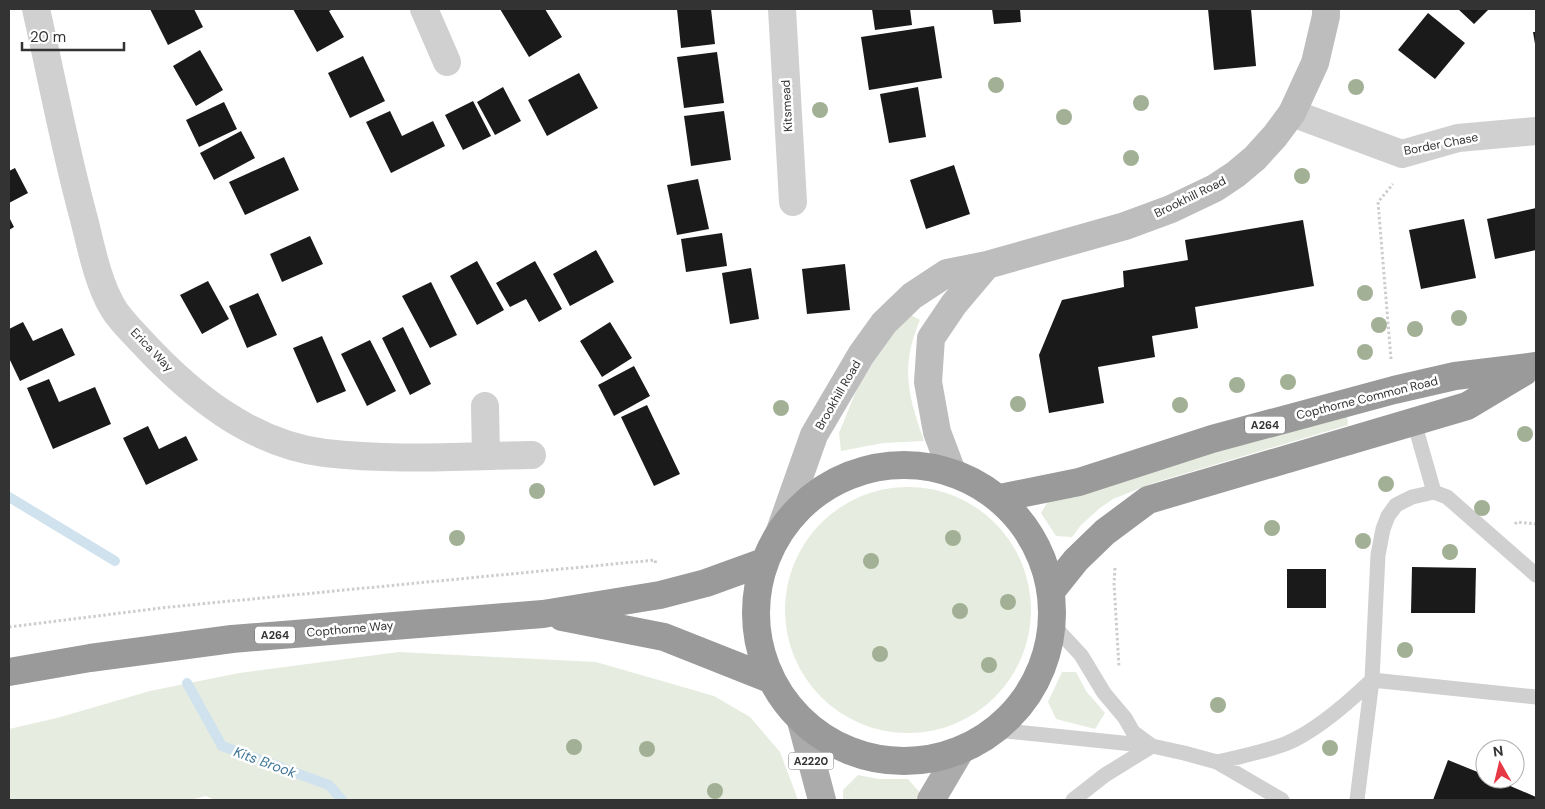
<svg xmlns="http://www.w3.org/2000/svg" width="1545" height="809" viewBox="0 0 1545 809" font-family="'DM Sans',sans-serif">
<rect width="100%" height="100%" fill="#fff"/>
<!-- green -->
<path fill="#e6ecdf" d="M909 314 920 320C900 367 908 395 924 441L883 443 841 451 839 433 859 384 892 333Z
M1347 415 1348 425 1153 483 1113 499 1100 508 1081 525 1072 537 1056 536 1041 513 1050 498Z
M785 610a123 123 0 1 1 246 0a123 123 0 1 1-246 0Z
M399 652 596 662 714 696 750 717 780 752 798 800H215L206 796 190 800H9V729L57 718 150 691 239 673Z
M1062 672H1076L1086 691 1105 713 1095 729 1056 719 1048 702Z
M858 775 878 779H908L921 794 916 800H843V790Z"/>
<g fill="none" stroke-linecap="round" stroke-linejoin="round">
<!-- stream -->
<path stroke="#cfe2ee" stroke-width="10" d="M9 497 115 561
M187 683 222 746 329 785 342 800"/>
</g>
<!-- building -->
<path fill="#1a1a1a" d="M150 9H194L203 27 168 45Z
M293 9H333L329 11 344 37 317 52Z
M500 9H545L562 37 529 57Z
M677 9H711L715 44 681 48Z
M872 9H910L912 25 875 30Z
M992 9H1020L1021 22 994 24Z
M1208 9H1251L1256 66 1214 70Z
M1458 9H1489L1474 24Z
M1428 13 1465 43 1435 79 1398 50Z
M934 26 942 78 869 90 861 37Z
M1533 32H1536V44H1535Z
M200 50 223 90 196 106 173 66Z
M717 52 724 103 684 108 677 57Z
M363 56 385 101 350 118 328 73Z
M579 73 598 108 547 136 528 100Z
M503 87 521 121 495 135 477 102Z
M918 87 926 137 889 143 880 94Z
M473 101 491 136 463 150 445 115Z
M224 102 237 129 199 147 186 120Z
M390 111 402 136 433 121 445 146 391 173 366 122Z
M724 111 731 160 691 166 684 116Z
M241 131 255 158 214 180 200 153Z
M284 157 299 190 245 215 229 182Z
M954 165 970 214 926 229 910 180Z
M15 168 28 193 9 203V171Z
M698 179 709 229 677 235 667 185Z
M1536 208V250L1495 259 1487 219Z
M9 217 14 227 9 230Z
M1464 219 1476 278 1421 289 1409 230Z
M1303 220 1314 286 1195 307 1198 328 1152 336 1155 357 1098 367 1104 403 1049 413 1039 355 1062 300 1124 287 1123 271 1188 260 1185 240Z
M722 233 727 266 686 272 681 239Z
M310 236 323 264 282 282 270 254Z
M596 250 614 282 570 306 553 274Z
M477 261 504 310 477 325 450 276Z
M535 261 562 309 539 322 526 299 510 307 496 283Z
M845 264 850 310 807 314 802 269Z
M751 268 759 319 730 324 722 273Z
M208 281 229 319 202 334 180 295Z
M431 282 457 335 430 348 402 296Z
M258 293 277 335 247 348 229 306Z
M23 322 33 341 62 328 75 355 20 381 9 358V329Z
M610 322 632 358 602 377 580 341Z
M403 327 431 384 410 395 382 338Z
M322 336 346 391 317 403 293 348Z
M370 340 396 391 367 406 341 354Z
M634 366 650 396 614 416 598 385Z
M49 379 59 402 95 387 111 424 53 449 27 388Z
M647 405 680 474 654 486 621 417Z
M148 426 159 449 186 436 198 460 146 485 123 438Z
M1412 567 1476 568 1475 613H1411Z
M1287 569H1326V608H1287Z
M1448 760 1485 775V779H1494L1536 797V800H1433Z"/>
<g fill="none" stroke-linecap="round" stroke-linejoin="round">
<!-- path -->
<path stroke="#cdcdcd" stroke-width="3" stroke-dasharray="2.5 2.5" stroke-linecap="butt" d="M1391 359 1378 202 1393 184
M1515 524 1517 522 1536 524
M1115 568 1114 583 1119 667
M9 627 169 607 655 560 656 565"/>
<!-- lane -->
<path stroke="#d0d0d0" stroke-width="15" d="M1414 422 1434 492 1447 497 1536 575
M1053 625 1081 655 1104 693 1125 718 1133 732 1152 746
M997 730 1152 746 1184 753 1217 762 1282 800
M1217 762C1240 757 1263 752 1285 744 1315 732 1348 703 1372 680L1536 697
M1073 800 1105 775 1152 746
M1357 800 1372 680 1378 555 1383 529 1388 516 1396 505 1412 497 1434 492"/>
<!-- street -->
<path stroke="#d0d0d0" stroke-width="28" d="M36 9C52 79 65 150 84 219 91 247 98 283 113 308 120 320 132 331 141 341 190 394 251 444 325 453 393 461 463 456 532 455
M424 9 447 62
M782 9 793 202
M1292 113 1402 154 1458 138 1536 131
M485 406 486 456"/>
<!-- secondary -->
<path stroke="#bdbdbd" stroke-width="28" d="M952 472 937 432 928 382 931 338 954 304 987 265
M780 531 814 435 861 355 884 323 912 296 947 273 987 265 1125 226 1171 209 1215 188 1236 174 1255 158 1275 136 1292 113 1315 63 1326 16V9"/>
<!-- primary -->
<path stroke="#ababab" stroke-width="28" d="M801 721 822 800
M931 800 960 751"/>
<!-- highway -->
<path stroke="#9a9a9a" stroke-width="28" d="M756 613a148 148 0 1 1 296 0a148 148 0 1 1-296 0Z
M1000 498 1079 482 1212 439 1394 390 1455 376 1536 366
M1052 590 1076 560 1105 532 1148 500 1467 406 1524 372
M562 617 664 637 770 679
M9 672 90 658 232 639 543 614 660 595 706 583 764 562"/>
</g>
<!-- trees -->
<g fill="#a2b095">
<circle cx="996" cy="85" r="8"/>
<circle cx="1356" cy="87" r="8"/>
<circle cx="1141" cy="103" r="8"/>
<circle cx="820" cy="110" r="8"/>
<circle cx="1064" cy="117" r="8"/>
<circle cx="1131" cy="158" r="8"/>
<circle cx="1302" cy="176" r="8"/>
<circle cx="1365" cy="293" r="8"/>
<circle cx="1459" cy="318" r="8"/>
<circle cx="1379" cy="325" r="8"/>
<circle cx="1415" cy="329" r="8"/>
<circle cx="1365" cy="352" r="8"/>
<circle cx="1288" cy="382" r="8"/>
<circle cx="1237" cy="385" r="8"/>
<circle cx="1018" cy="404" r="8"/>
<circle cx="1180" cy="405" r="8"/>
<circle cx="781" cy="408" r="8"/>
<circle cx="1525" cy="434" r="8"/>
<circle cx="1386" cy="484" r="8"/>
<circle cx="537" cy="491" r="8"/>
<circle cx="1482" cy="508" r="8"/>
<circle cx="1272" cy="528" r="8"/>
<circle cx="457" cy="538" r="8"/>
<circle cx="953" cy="538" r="8"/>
<circle cx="1363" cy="541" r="8"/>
<circle cx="1450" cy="552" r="8"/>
<circle cx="871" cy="561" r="8"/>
<circle cx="1008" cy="602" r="8"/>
<circle cx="960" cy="611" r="8"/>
<circle cx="1405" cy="650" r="8"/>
<circle cx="880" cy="654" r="8"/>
<circle cx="989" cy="665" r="8"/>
<circle cx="1218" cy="705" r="8"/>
<circle cx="574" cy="747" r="8"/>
<circle cx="1330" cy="748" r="8"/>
<circle cx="647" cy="749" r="8"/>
<circle cx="715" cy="791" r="8"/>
</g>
<g text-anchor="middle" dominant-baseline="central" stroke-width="5" stroke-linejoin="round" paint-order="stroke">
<!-- shield labels -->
<g fill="#fff" stroke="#707070" stroke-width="1">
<rect x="1245" y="416.5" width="40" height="17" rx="4"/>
<rect x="255" y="626.5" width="40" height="17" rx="4"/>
<rect x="788.5" y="752.5" width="45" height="17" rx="4"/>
</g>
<g font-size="11" font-weight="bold" fill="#333">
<text x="1265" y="425">A264</text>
<text x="275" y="635">A264</text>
<text x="811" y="761">A2220</text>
</g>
<!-- street labels -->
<g font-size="12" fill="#333" stroke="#fff">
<text transform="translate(787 106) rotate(-93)">Kitsmead</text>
<text transform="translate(1441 144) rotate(-11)">Border Chase</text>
<text transform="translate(1190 197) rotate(-26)">Brookhill Road</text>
<text transform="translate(152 350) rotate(46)">Erica Way</text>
<text transform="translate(838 395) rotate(-60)">Brookhill Road</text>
<text transform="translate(1367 398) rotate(-14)">Copthorne Common Road</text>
<text transform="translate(350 629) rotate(-5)">Copthorne Way</text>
</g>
<!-- water labels -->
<g font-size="14" font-style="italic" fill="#3f7597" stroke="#fff">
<text transform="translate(265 762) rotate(20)">Kits Brook</text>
</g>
</g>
<!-- border -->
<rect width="1545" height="809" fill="none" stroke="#333333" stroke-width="20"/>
<!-- north arrow -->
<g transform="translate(1500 764) rotate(352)"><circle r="24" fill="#ffffff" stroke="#adadad"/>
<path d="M0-4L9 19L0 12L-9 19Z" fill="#e63946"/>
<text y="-8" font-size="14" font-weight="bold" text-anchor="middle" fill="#333333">N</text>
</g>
<!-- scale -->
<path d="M22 42v8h102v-8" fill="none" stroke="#333333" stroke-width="2.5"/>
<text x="30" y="42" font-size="15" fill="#333333" stroke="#ffffff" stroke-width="4" paint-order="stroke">20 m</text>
</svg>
